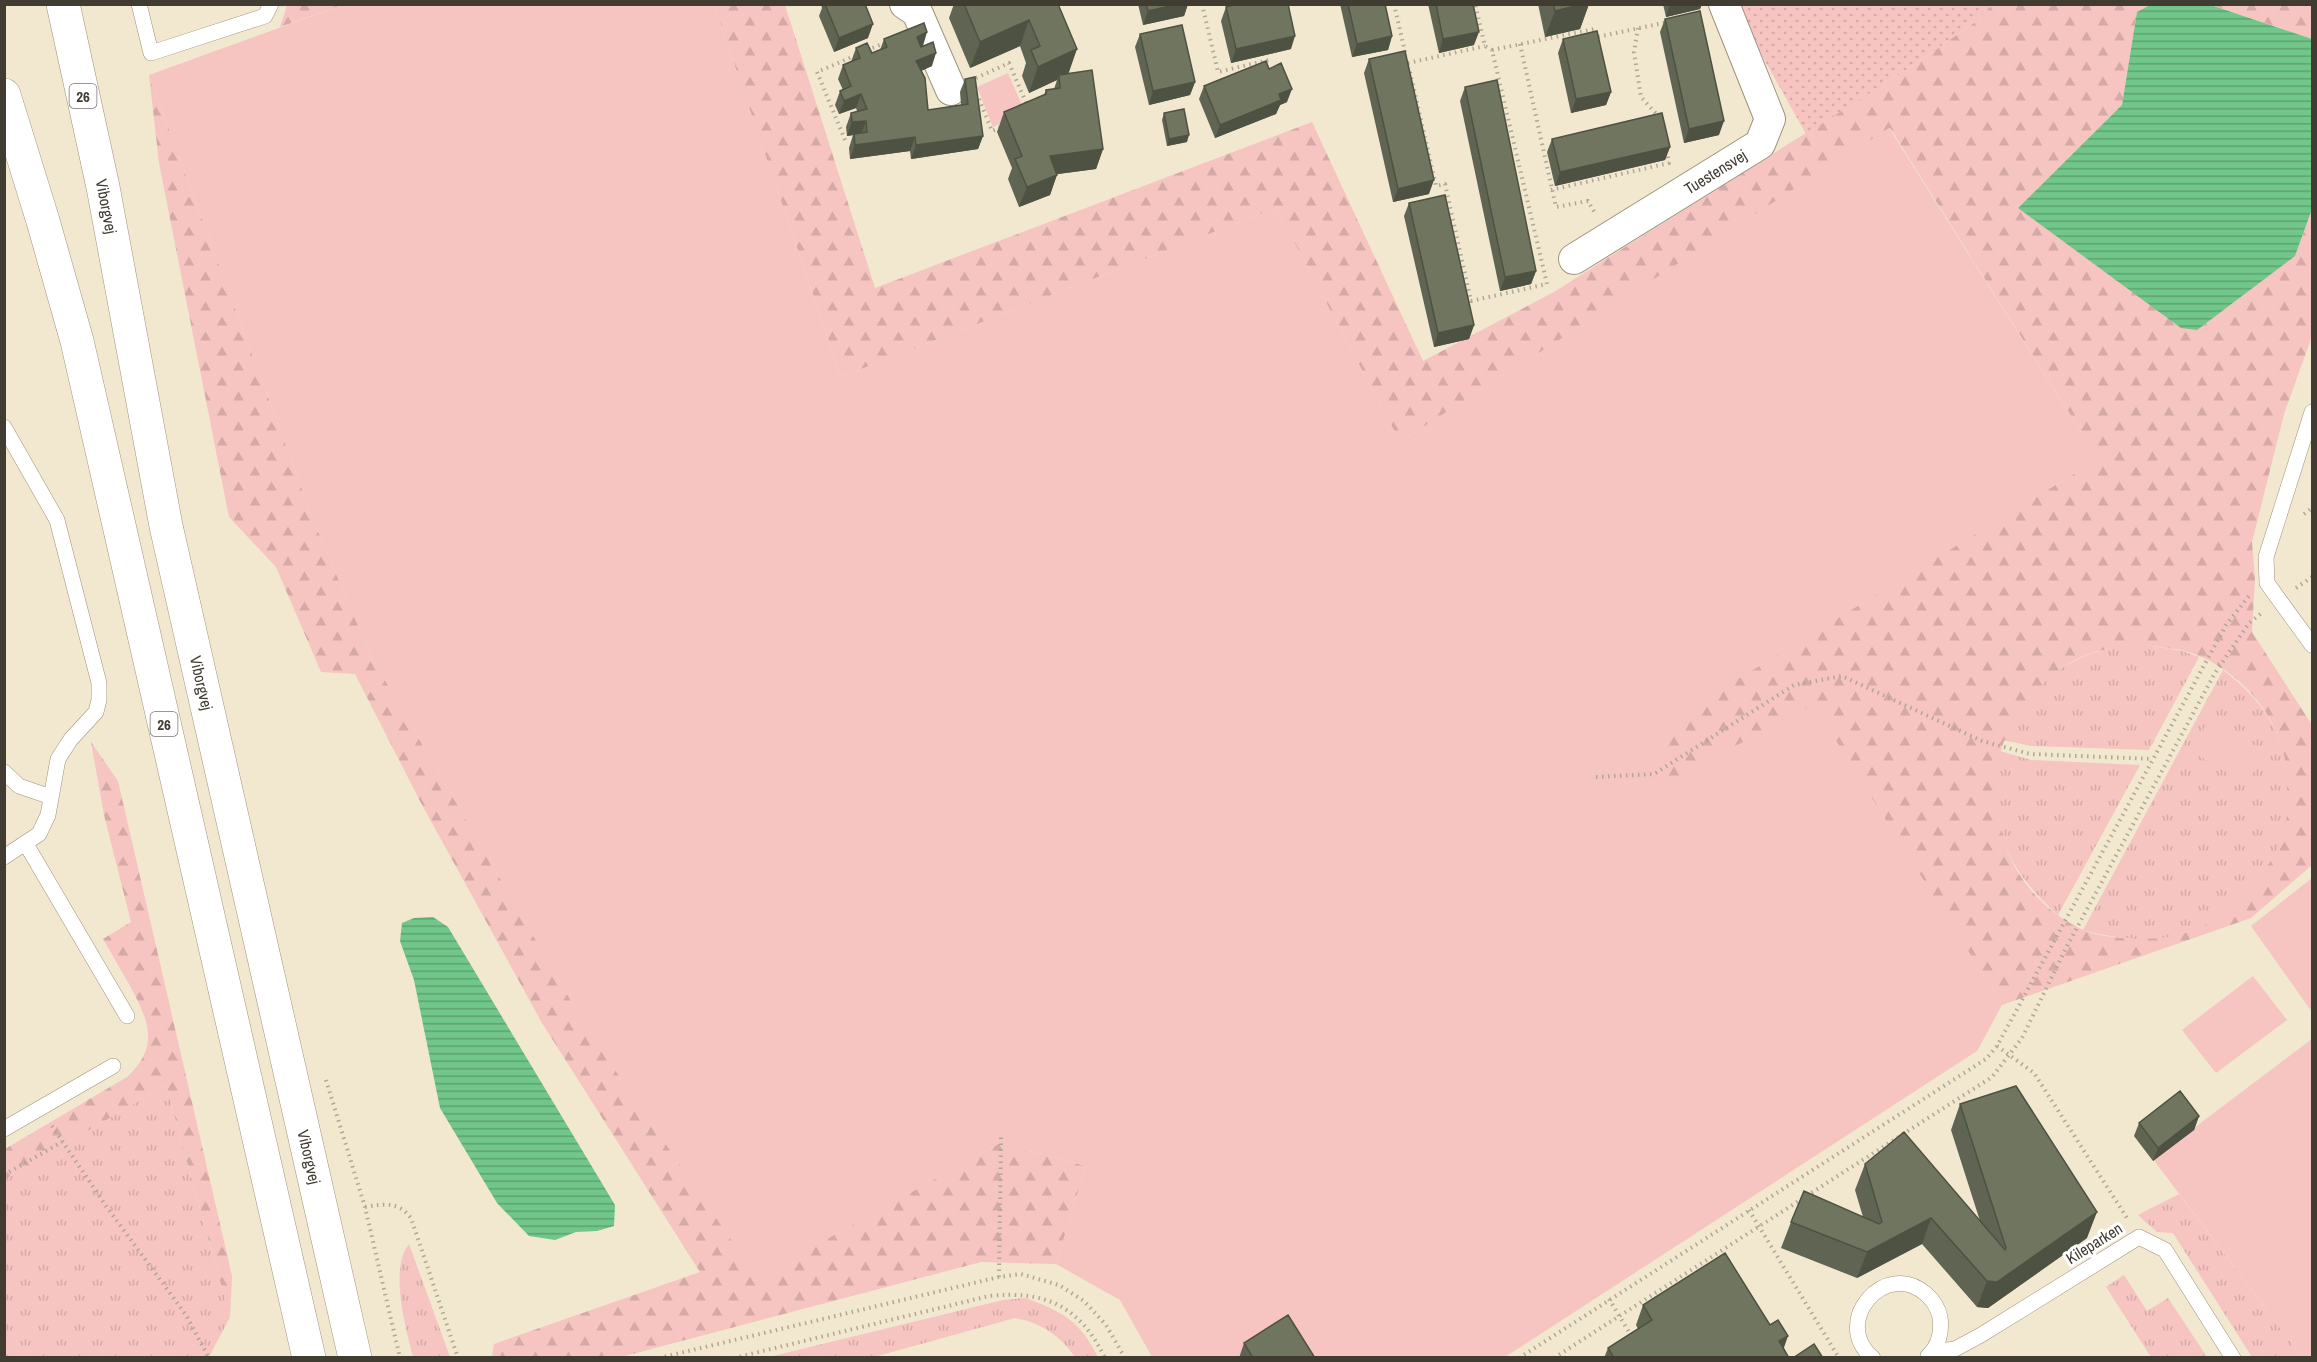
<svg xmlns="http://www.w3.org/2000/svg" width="2317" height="1362" viewBox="0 0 2317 1362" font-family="'Archivo Narrow',sans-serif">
<defs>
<pattern id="grass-tufts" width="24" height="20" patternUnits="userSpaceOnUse" patternTransform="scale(1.5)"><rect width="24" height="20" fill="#f6c4c1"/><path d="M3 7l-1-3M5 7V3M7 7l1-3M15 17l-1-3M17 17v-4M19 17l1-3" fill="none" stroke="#d4a9a6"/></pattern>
<pattern id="forest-firs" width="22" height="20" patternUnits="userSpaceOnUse" patternTransform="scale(1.5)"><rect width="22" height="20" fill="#f6c4c1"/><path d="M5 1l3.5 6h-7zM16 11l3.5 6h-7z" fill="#d4a9a6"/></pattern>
<pattern id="park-dots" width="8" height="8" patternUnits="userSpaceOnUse" patternTransform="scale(1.5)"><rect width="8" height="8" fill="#f6c4c1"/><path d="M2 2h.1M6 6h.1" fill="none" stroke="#d4a9a6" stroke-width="1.8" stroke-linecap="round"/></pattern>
<pattern id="water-rules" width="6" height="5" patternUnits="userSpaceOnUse" patternTransform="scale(1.5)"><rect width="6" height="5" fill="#71c68a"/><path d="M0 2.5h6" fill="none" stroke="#5ea271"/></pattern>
</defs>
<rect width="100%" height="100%" fill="#f2e7cf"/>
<!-- grass -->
<path fill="url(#grass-tufts)" d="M2145 645 2183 651 2199 657 2149 750 2031 746 2003 740C2021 697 2061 658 2108 649 2120 646 2132 646 2145 645Z
M2223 670C2251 691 2275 718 2284 753 2286 761 2286 769 2286 776 2287 785 2289 795 2289 804 2288 864 2234 921 2178 936 2147 943 2113 938 2083 930Z
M2000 751 2031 760 2140 765 2058 915C2007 870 1983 820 2000 751Z
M166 1085 230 1317 209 1357H5L4 1179Z
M2179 1194 2302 1357H2252L2173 1233 2157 1232 2138 1215Z
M409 1244 450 1357H413C406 1329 389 1269 409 1244Z
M2124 1275 2147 1311 2168 1298 2207 1357H2151L2106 1287Z
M1026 1298C1064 1313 1079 1320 1098 1357H1075C1061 1336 1040 1322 1015 1318L874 1357H769L1003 1300Z"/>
<!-- forest -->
<path fill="url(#forest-firs)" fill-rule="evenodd" d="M287 5H342L280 27Z
M714 5H785L875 288 1312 122 1423 361 1554 292 1918 62 1975 22 1992 5H2150L2137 12 2122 105 2018 208 2295 256 2312 209V336L2284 414 2252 542 2255 578 2252 632 2312 725V865L2251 918 2002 1005 1813 705 1667 783V722L2098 459 1890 128 1400 442 1276 208 841 377ZM2145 645C2157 647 2169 648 2181 650 2229 661 2275 708 2284 755 2286 763 2286 771 2286 778 2289 802 2289 825 2278 847 2257 891 2219 929 2168 937 2144 941 2103 939 2081 929 1989 885 1964 758 2040 687 2052 675 2065 664 2081 657 2101 648 2123 647 2145 645Z
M2212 5H2312V39Z
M149 75 315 524 371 656 588 1030 757 1277 1000 1143 1086 1166 1056 1264 981 1262 621 1357H492L494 1344 700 1272 542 1023 421 803 355 674 321 672 276 567 229 517 159 163Z
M91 742 118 781 232 1276 230 1317 166 1085 5 1179V1149L127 1077C161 1046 148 1019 129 984 120 969 112 954 103 939L131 922 104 815Z"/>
<!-- park -->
<path fill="url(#park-dots)" d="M1740 5H1992L1975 22 1918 62 1806 134 1746 27Z"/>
<!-- garden -->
<path fill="#f6c4c1" d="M342 5H714L841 377 1276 208 1400 442 1889 128 2098 459 1668 722 1667 783 1813 704 2002 1005 1977 1051 1505 1357H1152L1120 1300 1056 1264 1086 1166 1000 1143 757 1278 588 1030 371 656 315 524 149 75Z
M1008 73 1025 112 993 127 977 87Z
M2208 720 2265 751 2247 784 2192 752Z
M2312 878V1012L2251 926Z
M2253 976 2287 1020 2216 1073 2182 1030Z
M2312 1039V1357H2302L2153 1159Z"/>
<!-- water -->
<path fill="url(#water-rules)" d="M2150 5H2211L2312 39V209L2295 256 2197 330 2181 328 2018 208 2122 105 2137 12Z
M433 917 448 927 615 1205 614 1226 597 1231 576 1232 555 1240 529 1236 497 1203 440 1108 414 980 400 941 402 923 414 918Z"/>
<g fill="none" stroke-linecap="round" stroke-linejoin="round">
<defs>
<path id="lane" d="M139 4 151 53 265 16 271 4
M2312 412 2266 557 2267 583 2312 645
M4 427 57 520 99 683V700L96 712 71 739 58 759 48 815 39 834 4 857
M4 772 19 786 51 797
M26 844 127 1016
M4 1129 113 1066
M1932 1352 1955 1349 1981 1335 2139 1237 2165 1250 2233 1358
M1873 1358C1830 1323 1885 1258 1926 1294 1933 1300 1938 1308 1940 1317 1942 1331 1939 1346 1928 1356"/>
<g id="street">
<path d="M905 4 917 12 951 90"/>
<path id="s1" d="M1574 259 1760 144 1770 119 1724 4"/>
</g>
<g id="primary">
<path id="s2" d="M63 4 103 187 166 526 355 1358"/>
<path d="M4 95 43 221 77 341 309 1358"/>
</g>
</defs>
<!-- lane casing -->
<use href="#lane" stroke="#9e947e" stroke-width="16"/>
<!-- street casing -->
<use href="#street" stroke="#9e947e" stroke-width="32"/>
<!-- primary casing -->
<use href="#primary" stroke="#9e947e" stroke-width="34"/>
<!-- path -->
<path stroke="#b0a795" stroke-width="4" stroke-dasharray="1.5 4.5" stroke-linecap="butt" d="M1202 4 1218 72 1269 60
M1394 4 1406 56
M1638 28 1634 52 1641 97 1660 118
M1520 44 1556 207 1588 201 1595 213
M867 50 885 43
M1492 50 1594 29 1597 37 1668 22
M1408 63 1485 46
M1410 72 1436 186 1445 184 1471 301 1547 284 1492 50 1485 46 1475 4
M976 78 1009 63 1027 105
M979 99 992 131 1002 127
M845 140 817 72 857 55
M1551 190 1669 163 1667 152
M2304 514 2312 508
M2296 588 2312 577
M1596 777 1654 774 1794 685 1842 676 1982 741 2030 754 2152 759
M1997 1046 2034 1073 2127 1218
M326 1080 365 1207 400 1358
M52 1126 106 1206 186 1315 209 1358
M4 1175 62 1142
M365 1207C383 1204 398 1201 411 1218L458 1358
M1749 1210 1839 1358
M999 1277 1001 1137
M1609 1299 1632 1337
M659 1358 999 1277 1021 1274 1059 1285 1084 1301 1106 1325 1125 1358
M734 1358 989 1296C1045 1290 1080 1306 1105 1358
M1519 1358 1986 1059 1997 1046 2226 625 2249 596
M1554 1358 1992 1077 2022 1038 2066 948 2215 673 2249 623 2263 612"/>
<!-- lane -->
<use href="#lane" stroke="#fff" stroke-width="15"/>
<!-- street -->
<use href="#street" stroke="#fff" stroke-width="30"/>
<!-- primary -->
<use href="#primary" stroke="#fff" stroke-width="33"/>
</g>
<!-- wall -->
<path fill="#5f6552" d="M821 4H869L865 6 868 38 834 52 819 16 822 8Z
M954 4H1058L1068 74 1103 149 1096 169 1057 174 1050 195 1019 207 1008 179 1012 168 997 132 1004 112 1044 95 1046 90 1054 89 1057 80 1029 93 1022 76 1026 63 1020 46 970 68 949 18Z
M1138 4H1188L1184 16 1143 25Z
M1340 4H1385L1392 36 1388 50 1352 57Z
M1428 4H1473L1474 45 1439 53Z
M1538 4H1589L1580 29 1545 37Z
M1663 4H1702L1700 9 1666 17Z
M1226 7 1291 49 1231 63 1221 21Z
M1665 19 1719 135 1684 143 1660 32Z
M1140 34 1195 82 1190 95 1149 105 1135 47Z
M884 39 923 46 921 47 932 66 921 71 928 110 961 105 960 92 965 79 983 136 978 149 911 159 910 151 850 159 849 148 853 135 847 136 846 127 851 113 857 111 856 108 839 114 835 105 840 91 843 90 838 79 843 65 851 62 856 48 872 53 880 50Z
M1563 39 1611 92 1606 105 1571 113 1558 53Z
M1369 59 1429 194 1393 202 1364 73Z
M1269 69 1287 102 1280 105 1276 114 1215 138 1199 99 1204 86Z
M1465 87 1536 271 1531 284 1500 291 1460 101Z
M1164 113 1187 142 1167 146 1162 120Z
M1552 139 1670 147 1665 160 1555 186 1547 152Z
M1409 203 1474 325 1469 339 1434 347 1404 216Z
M1960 1104 2087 1238 1988 1308 1977 1307 1922 1244 1857 1278 1781 1248 1791 1222 1863 1217 1855 1190 1865 1164 1980 1221 1951 1130Z
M2199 1116 2194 1130 2153 1161 2134 1136 2139 1123Z
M1643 1305 1784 1348 1789 1358H1604L1608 1348 1638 1329 1636 1325Z
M1244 1343 1315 1358H1239Z"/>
<!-- shaded-wall -->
<path fill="#4e5242" d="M1179 4H1188L1184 16 1143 25 1148 11Z
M1583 4H1589L1580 29 1545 37 1555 11Z
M1670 4H1702L1700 9 1666 17Z
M1029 20 1020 46 970 68 980 42Z
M873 24 868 38 834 52 839 38Z
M927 32 923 46 912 51 917 37Z
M1479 32 1474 45 1439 53 1443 39Z
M1295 36 1291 49 1231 63 1236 49Z
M1392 36 1388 50 1352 57 1357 44Z
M1077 49 1068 75H1059L1057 80 1029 93 1038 67Z
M936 53 932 66 912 75 916 61Z
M1195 82 1190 95 1149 105 1153 91Z
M1292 89 1287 102 1280 105 1276 114 1215 138 1220 125 1279 94Z
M1611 92 1606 105 1571 113 1576 99Z
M861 94 856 108 839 114 844 101Z
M866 121 861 134 847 136 852 122Z
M1724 121 1719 135 1684 143 1689 129Z
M1189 135 1187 142 1167 146 1169 139Z
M983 136 978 149 911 159 916 145Z
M915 137 910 151 850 159 855 145Z
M1670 147 1665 160 1555 186 1560 172Z
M1103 149 1096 169 1043 176 1050 156Z
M1057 175 1050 195 1019 207 1027 187Z
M1434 180 1429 194 1393 202 1398 189Z
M1536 271 1531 284 1500 291 1505 277Z
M1474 325 1469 339 1434 347 1438 333Z
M2199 1116 2194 1130 2153 1161 2158 1148Z
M2097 1212 2087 1238 1988 1308 1977 1307 1987 1281Z
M1931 1218 1922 1244 1857 1278 1867 1252Z
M1788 1336 1781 1356 1779 1341Z"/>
<!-- building -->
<path fill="#6f755f" stroke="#4e5242" stroke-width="1.5" d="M825 4H865L873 24 839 38Z
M964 4H1058L1077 49 1038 67 1031 50 1040 46 1029 20 980 42Z
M1146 4H1179L1148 11Z
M1237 4H1288L1295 36 1236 49 1226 7Z
M1348 4H1385L1392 36 1357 44Z
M1436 4H1473L1479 32 1443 39Z
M1553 4H1583L1555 11Z
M1700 11 1724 121 1689 129 1665 19Z
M924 23 927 32 917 37 921 47 933 42 936 53 916 61 925 78 928 110 968 104 965 79 975 77 983 136 916 145 915 137 855 145 854 134 867 132 866 121 852 122 851 113 867 109 861 94 844 101 840 91 851 86 843 65 860 58 856 48 867 43 872 53 887 47 884 39Z
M1182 25 1195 82 1153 91 1140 34Z
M1597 31 1611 92 1576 99 1563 39Z
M1405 51 1434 180 1398 189 1369 59Z
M1266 61 1269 69 1281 63 1292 89 1279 94 1281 100 1220 125 1204 86Z
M1092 70 1103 149 1050 156 1057 175 1027 187 1015 159 1022 156 1004 112 1046 94V90L1060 88 1059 75Z
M1497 80 1536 271 1505 277 1465 87Z
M1184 109 1189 135 1169 139 1164 113Z
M1662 113 1670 147 1560 172 1552 139Z
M1445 195 1474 325 1438 333 1409 203Z
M2016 1086 2097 1212 1997 1282 1987 1281 1931 1218 1867 1252 1791 1222 1804 1191 1879 1224 1882 1222 1865 1164 1904 1132 2005 1250 2006 1248 1960 1104Z
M2180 1091 2199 1116 2158 1148 2139 1123Z
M1725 1253 1770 1325 1778 1320 1788 1336 1779 1341 1789 1358H1614L1608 1348 1652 1320 1643 1305Z
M1288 1315 1315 1358H1253L1244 1343Z
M1814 1344 1823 1358H1793Z"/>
<g text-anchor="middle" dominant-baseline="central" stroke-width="6" stroke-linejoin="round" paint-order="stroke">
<!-- shield labels -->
<g fill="#fff" stroke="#797670" stroke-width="1.5">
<rect x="69.5" y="84" width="27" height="24" rx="4.5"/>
<rect x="150.5" y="712" width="27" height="24" rx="4.5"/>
</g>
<g font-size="15" font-weight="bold" fill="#403c32">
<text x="83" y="96">26</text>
<text x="164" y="724">26</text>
</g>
<!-- street labels -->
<g font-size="16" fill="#403c32" stroke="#fff">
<text stroke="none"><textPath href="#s1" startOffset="166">Tuestensvej</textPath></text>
<text stroke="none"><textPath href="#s2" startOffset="207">Viborgvej</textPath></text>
<text stroke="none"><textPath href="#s2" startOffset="693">Viborgvej</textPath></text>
<text stroke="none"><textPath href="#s2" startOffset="1179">Viborgvej</textPath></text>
<text transform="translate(2094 1243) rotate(-32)">Kileparken</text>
</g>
</g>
<!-- border -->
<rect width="2317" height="1362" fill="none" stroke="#403c32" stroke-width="12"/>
</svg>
